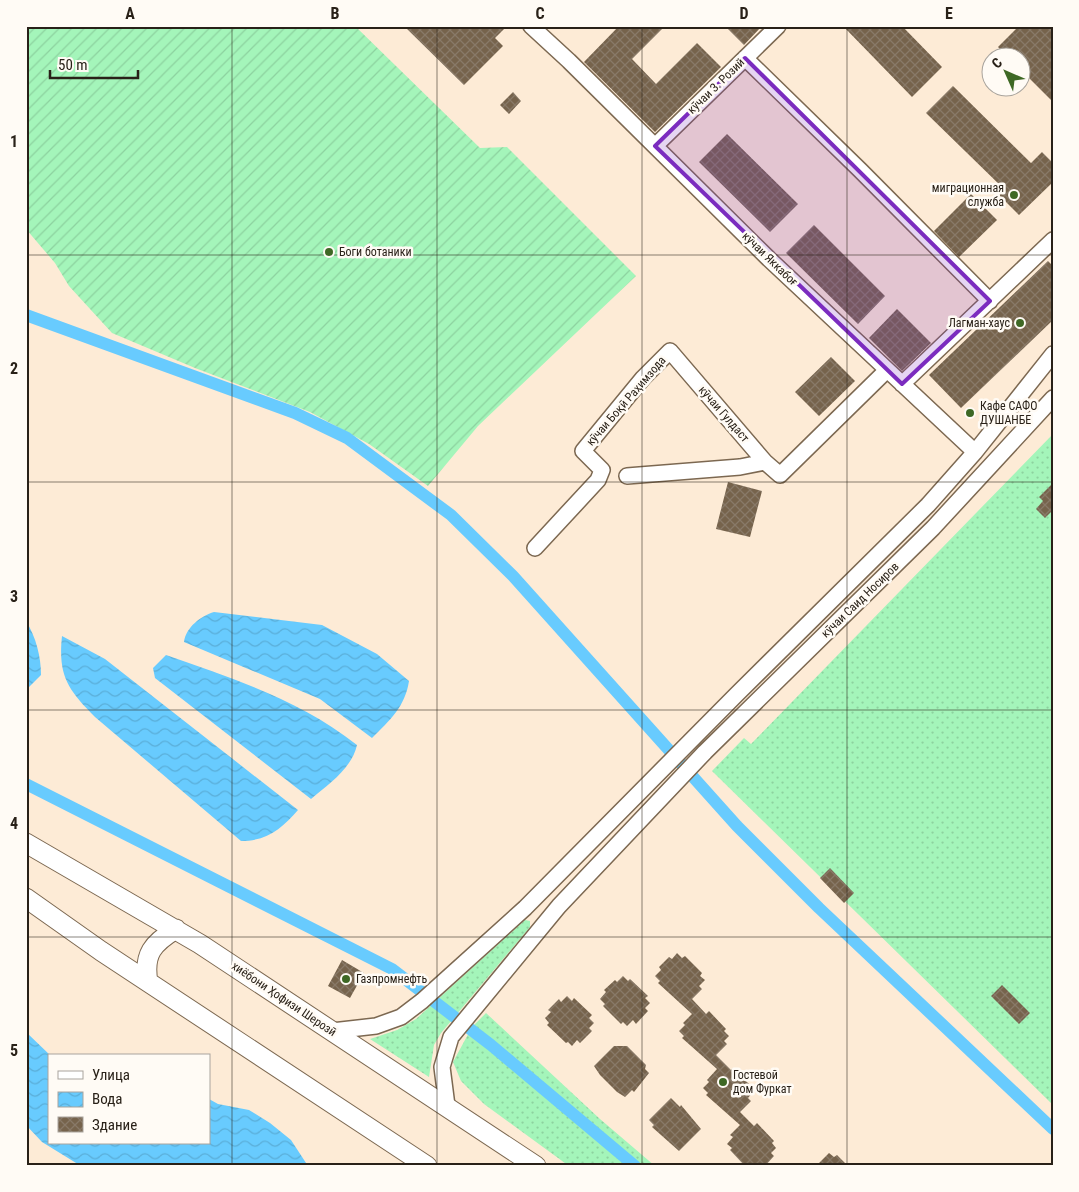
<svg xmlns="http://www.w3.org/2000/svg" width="1079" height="1192" viewBox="0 0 1079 1192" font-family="'Roboto Condensed',sans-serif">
<defs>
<pattern id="grass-dots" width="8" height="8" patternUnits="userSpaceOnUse" patternTransform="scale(1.25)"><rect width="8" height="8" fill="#a4f5ba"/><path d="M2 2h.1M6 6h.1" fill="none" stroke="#8dd29f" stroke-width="1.8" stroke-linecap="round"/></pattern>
<pattern id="garden-furrows" width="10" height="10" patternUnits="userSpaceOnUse" patternTransform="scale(1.25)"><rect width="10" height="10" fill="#a4f5ba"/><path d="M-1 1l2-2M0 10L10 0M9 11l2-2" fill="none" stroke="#8dd29f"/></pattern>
<pattern id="water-waves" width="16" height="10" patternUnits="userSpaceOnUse" patternTransform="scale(1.25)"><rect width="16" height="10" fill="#68cbfe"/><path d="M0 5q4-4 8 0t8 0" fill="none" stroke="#5aaed9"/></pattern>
<pattern id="building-cross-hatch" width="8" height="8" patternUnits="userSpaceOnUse" patternTransform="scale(1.25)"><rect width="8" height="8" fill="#76634c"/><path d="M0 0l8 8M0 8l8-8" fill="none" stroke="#887968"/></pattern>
</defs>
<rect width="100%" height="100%" fill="#fdebd6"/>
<!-- grass -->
<path fill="url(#grass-dots)" d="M1053 434V1105L712 771 744 738 751 744Z
M525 920 530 921V927L441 1033 434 1045 429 1077 370 1039 397 1030 416 1019Z
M486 1013 600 1119 655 1166H569L484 1104 461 1081 453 1062 472 1027Z"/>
<!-- garden -->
<path fill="url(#garden-furrows)" d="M26 26H355L480 148 507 147 636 276 478 426 428 486 369 444 310 412 195 368 112 333 69 286 55 263 26 229Z"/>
<!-- water -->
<path fill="url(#water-waves)" d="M214 612 322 625 377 654 409 681C405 707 390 720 372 738L320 699 184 642C186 627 201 616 214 612Z
M26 621C36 637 41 657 41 675L26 690Z
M62 636 105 659 298 810C282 828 268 841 241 841L95 717C67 689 58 675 62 636Z
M166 655C234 679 300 700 357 745 352 768 329 784 311 799L155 678 153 668Z
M26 1032 51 1056H49V1143H209V1099L218 1104 249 1110 270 1123 291 1140 308 1166H81L42 1142 26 1125Z"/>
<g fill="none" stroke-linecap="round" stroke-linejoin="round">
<!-- canal -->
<path stroke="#68cbfe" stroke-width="12" d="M26 315 295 413 347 438 451 515 513 576 737 826 819 908 1053 1129
M26 784 392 969 491 1045 635 1166"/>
</g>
<!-- building -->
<path fill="url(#building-cross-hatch)" d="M404 26H507L495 38 503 46 464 85Z
M619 26H665L632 59 656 84 697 43 721 67 655 132 584 62Z
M725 26H762L744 45Z
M843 26H902L942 67 912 97Z
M1019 26H1053V102L1022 71V58H1008L998 47Z
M953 86 1031 163 1042 152 1053 163V182L1019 215 999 195 1005 190 926 113Z
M513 92 521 101 509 114 500 105Z
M727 134 798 204 770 232 699 162Z
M971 194 997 220 959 257 934 231Z
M814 225 885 296 858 324 786 253Z
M1048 261 1053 266V320L961 408 929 375Z
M897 309 931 343 902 371 869 338Z
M831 357 855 381 819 416 795 392Z
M728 482 762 491 750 537 716 529Z
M1053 483V510L1045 518 1036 509 1043 501 1039 497Z
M830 868 854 893 844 903 820 878Z
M677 953 682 958 685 956 702 973 700 976 705 980 699 986 702 989 692 999 706 1014 709 1011 726 1029 724 1031 729 1036 724 1041 727 1044 716 1055 731 1070 733 1068 750 1085 748 1088 753 1092 748 1098 751 1101 740 1112 754 1126 757 1123 774 1141 772 1143 776 1148 771 1153 774 1156 765 1166H745L730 1150 732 1148 727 1144 733 1137 730 1135 740 1125 706 1095 708 1093 703 1088 709 1082 707 1080 717 1069 682 1038 684 1036 679 1031 685 1025 683 1023 692 1014 658 983 660 981 655 976 661 970 659 967 669 957 672 959Z
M342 960 364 973 350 998 328 986Z
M623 976 628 981 630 979 648 996 645 998 650 1003 645 1008 648 1011 636 1024 633 1020 627 1026 623 1022 621 1024 603 1006 605 1004 600 999 606 992 604 990 615 980 617 982Z
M1002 985 1030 1013 1019 1024 991 996Z
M567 996 572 1001 574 998 592 1015 589 1018 594 1023 589 1028 592 1031 580 1043 577 1040 572 1046 568 1042 566 1043 547 1025 549 1023 545 1018 551 1012 548 1010 559 999 561 1002Z
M614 1046H627L646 1065 645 1069 649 1073 634 1092 632 1090 625 1097 617 1092 600 1075 594 1066Z
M671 1098 680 1107 681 1105 701 1129 679 1151 652 1127 654 1125 649 1120Z
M829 1153 834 1157 837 1155 848 1166H816Z"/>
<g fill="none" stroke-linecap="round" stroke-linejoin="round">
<defs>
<path id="minor" d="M531 26 569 61 769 259 975 452
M745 58 860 170 990 301
M655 146 778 26
M902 384 1053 240
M627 476 740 467 765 462
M535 548 598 480 602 470 583 451 643 378 670 351 765 462 780 475 887 370
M332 1031 376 1026 401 1017 422 1001 525 908 737 694 928 505 975 452 1053 354
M447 1106 442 1067 451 1037 559 906 705 752 933 528 1053 398"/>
<path id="major" d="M26 843 200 944 536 1166
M26 898 101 951 427 1166
M148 982C143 954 153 943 176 929"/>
</defs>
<!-- minor casing -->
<use href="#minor" stroke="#7c6851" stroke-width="18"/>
<!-- major casing -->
<use href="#major" stroke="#7c6851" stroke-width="21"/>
<!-- minor -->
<use href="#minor" stroke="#fff" stroke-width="15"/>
<!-- major -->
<use href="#major" stroke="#fff" stroke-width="19"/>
</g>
<!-- marked area -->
<path fill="#7b2cbf" fill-opacity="0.2" stroke="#7b2cbf" stroke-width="4" stroke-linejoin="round" d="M745 58 990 301 902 384 655 146Z"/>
<!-- grid -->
<path fill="none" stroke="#292118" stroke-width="1" stroke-opacity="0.55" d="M232 26V1166M437 26V1166M642 26V1166M847 26V1166M26 255H1053M26 482H1053M26 710H1053M26 937H1053"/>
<!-- markers -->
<g fill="#3e6824" stroke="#fffbf5" stroke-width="2">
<circle cx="1014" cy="195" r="5"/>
<circle cx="329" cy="252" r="5"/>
<circle cx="1020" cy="323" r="5"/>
<circle cx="970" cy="413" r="5"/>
<circle cx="346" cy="979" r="5"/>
<circle cx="723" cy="1082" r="5"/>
</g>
<g text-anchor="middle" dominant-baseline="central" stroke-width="5" stroke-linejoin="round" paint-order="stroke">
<!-- street labels -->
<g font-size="12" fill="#292118" stroke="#fffbf5">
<text transform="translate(716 86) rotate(-44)">кӯчаи З. Розий</text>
<text transform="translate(770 259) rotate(44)">кӯчаи Яккабоғ</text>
<text transform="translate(626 401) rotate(-49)">кӯчаи Боқӣ Раҳимзода</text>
<text transform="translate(724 414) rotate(49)">кӯчаи Гулдаст</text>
<text transform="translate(860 600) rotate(-44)">кӯчаи Саид Носиров</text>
<text transform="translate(284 999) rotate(34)">хиёбони Ҳофизи Шерозӣ</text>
</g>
<!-- poi labels -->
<g font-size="12" fill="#292118" stroke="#fffbf5" text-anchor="start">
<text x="1004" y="188" text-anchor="end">миграционная<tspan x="1004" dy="14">служба</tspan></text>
<text x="339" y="252">Боги ботаники</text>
<text x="1010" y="323" text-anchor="end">Лагман-хаус</text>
<text x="980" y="406">Кафе САФО<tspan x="980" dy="14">ДУШАНБЕ</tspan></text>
<text x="356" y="979">Газпромнефть</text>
<text x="733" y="1075">Гостевой<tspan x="733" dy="14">дом Фуркат</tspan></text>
</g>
</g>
<!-- border -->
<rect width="1079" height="1192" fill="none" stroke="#fffbf5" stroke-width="55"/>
<!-- legend -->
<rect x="48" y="1054" width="162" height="90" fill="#fffbf5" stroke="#a9a49d"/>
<rect x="58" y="1071" width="25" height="8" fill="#ffffff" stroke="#a9a49d"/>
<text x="92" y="1080" font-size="15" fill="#292118">Улица</text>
<rect x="58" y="1092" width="25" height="15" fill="url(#water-waves)" stroke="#a9a49d"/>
<text x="92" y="1104" font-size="15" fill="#292118">Вода</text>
<rect x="58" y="1117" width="25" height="15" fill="url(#building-cross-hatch)" stroke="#a9a49d"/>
<text x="92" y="1130" font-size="15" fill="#292118">Здание</text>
<!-- north arrow -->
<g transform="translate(1006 72) rotate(315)"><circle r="24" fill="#fffbf5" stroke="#a9a49d"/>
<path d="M0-4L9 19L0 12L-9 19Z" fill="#3e6824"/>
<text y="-8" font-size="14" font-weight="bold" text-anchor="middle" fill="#292118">С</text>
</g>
<!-- scale -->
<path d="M50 70v8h88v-8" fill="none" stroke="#292118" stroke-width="2.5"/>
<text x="58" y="70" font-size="15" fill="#292118" stroke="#fffbf5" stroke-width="4" paint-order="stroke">50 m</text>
<rect x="28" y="28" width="1024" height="1136" fill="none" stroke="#292118" stroke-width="2"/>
<g font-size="16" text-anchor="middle" font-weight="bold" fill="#292118">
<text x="130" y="19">A</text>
<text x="335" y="19">B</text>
<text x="540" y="19">C</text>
<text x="744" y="19">D</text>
<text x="949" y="19">E</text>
<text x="14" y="147">1</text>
<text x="14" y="374">2</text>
<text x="14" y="602">3</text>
<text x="14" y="829">4</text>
<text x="14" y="1056">5</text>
</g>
</svg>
